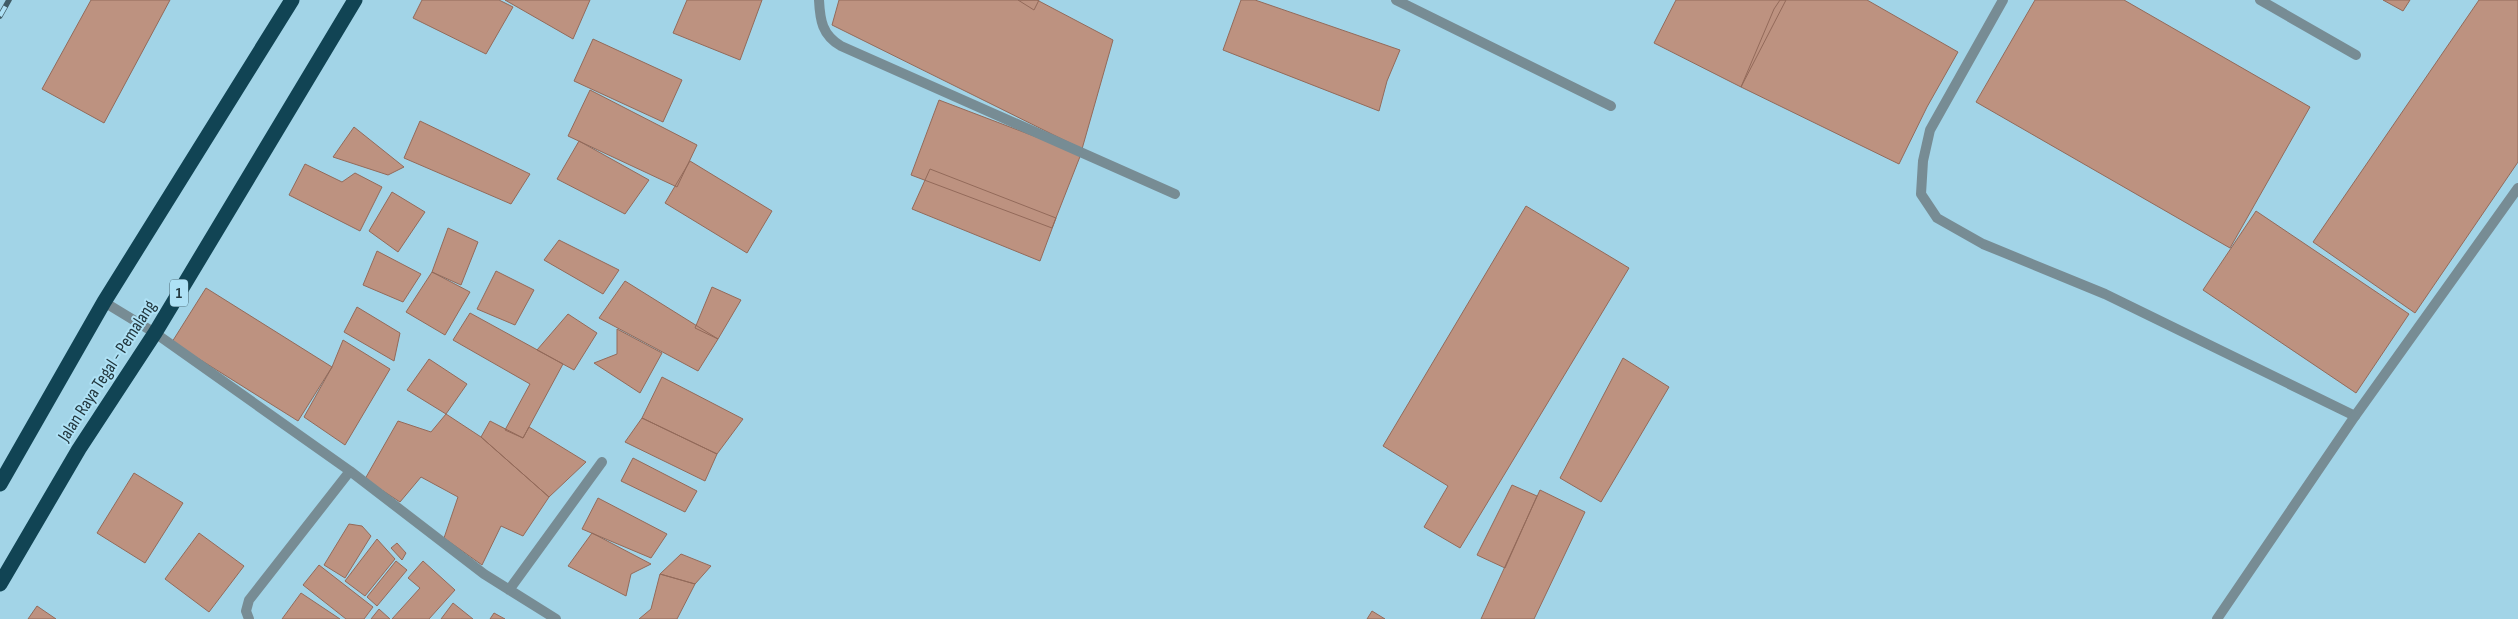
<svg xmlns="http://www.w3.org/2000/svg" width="2518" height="619" viewBox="0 0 2518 619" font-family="'Sofia Sans Condensed',sans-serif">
<rect width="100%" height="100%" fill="#a2d4e7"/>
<!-- building -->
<path fill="#bd9280" stroke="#936a5a" d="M91 0H170L104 123 42 89Z
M422 0H499L513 7 486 54 413 18Z
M505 0H590L573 39Z
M687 0H762L740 60 673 33Z
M839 0H1037L1113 40 1082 149 832 25Z
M1018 0H1039L1034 10Z
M1241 0H1255L1400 50 1387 81 1379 111 1223 50Z
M1676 0H1786L1741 87 1654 43Z
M1780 0H1867L1958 52 1927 107 1899 164 1741 87 1774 9Z
M2035 0H2124L2310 107 2230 248 1976 102Z
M2383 0H2410L2403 11Z
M2479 0H2518V162L2415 313 2313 242Z
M593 39 682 80 663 122 574 81Z
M590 90 697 145 677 187 568 136Z
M939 100 1081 154 1052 228 911 175Z
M420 121 530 174 511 204 404 158Z
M354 127 404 167 388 175 333 157Z
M579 141 649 180 625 214 557 179Z
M690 161 772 211 747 253 665 203Z
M305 164 342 182 355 173 382 187 360 231 289 195Z
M930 169 1056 218 1040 261 912 209Z
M392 192 425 212 398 252 369 231Z
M1526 206 1629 268 1460 548 1424 527 1448 486 1383 446Z
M2256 211 2409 314 2356 393 2203 290Z
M448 228 478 242 461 285 432 272Z
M559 240 619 270 603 294 544 260Z
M377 251 421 274 403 302 363 285Z
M496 271 534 290 515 325 477 309Z
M432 272 470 292 445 335 406 312Z
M625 281 718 339 698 371 599 318Z
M712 287 741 300 718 339 695 328Z
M206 288 332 367 298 421 172 342Z
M357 307 400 333 394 361 344 332Z
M470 313 563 364 523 438 505 430 530 384 453 340Z
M568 314 597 333 574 370 537 350Z
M617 329 662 353 640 393 594 363 617 354Z
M343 340 390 369 345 445 304 417 332 367Z
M1623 358 1669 387 1601 502 1560 478Z
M429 359 467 384 446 414 407 390Z
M662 377 743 419 717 454 642 418Z
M446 414 481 437 549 497 523 536 501 526 482 565 444 538 458 497 421 477 400 502 365 479 398 421 431 432Z
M642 418 717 454 705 481 625 442Z
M490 421 523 438 529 427 586 462 549 497 481 437Z
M633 458 697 491 685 512 621 481Z
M134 473 183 503 145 563 97 533Z
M1512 485 1537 496 1505 568 1477 555Z
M1540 490 1585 512 1534 619H1481Z
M598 498 667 534 651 558 582 529Z
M349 524 362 526 371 536 345 578 324 565Z
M199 533 244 566 209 612 165 579Z
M592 533 651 564 631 574 626 596 568 566Z
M377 539 395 559 365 596 345 581Z
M397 543 406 553 402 560 391 548Z
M681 554 711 566 695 584 660 574Z
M396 561 407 570 377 606 367 597Z
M423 561 455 590 429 619H392L420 588 408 578Z
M319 565 373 607 364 619H346L303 585Z
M660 574 695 584 677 619H639L651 609Z
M301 593 340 619H282Z
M453 603 473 619H441Z
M37 606 56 619H28Z
M379 609 390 619H371Z
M1372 611 1385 619H1367Z
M494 613 505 619H490Z"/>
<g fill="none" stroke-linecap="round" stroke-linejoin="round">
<!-- lane -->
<path stroke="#778c94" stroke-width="10" d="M819 0C820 20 822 35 841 46L1175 194
M1396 0 1611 106
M2003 0 1930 130 1923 161 1921 194 1937 218 1983 244 2105 294 2355 416
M2260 0 2356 55"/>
<!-- street -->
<path stroke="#778c94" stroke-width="10" d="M104 302 155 333 350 471 484 574 556 619
M509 590 602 462
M249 619 246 611 249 600 350 471
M2217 619 2355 416 2518 188"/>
<!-- highway -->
<path stroke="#114454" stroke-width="15" d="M0 484 104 302 292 0
M0 584 79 449 155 333 355 0"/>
<defs>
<path id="rail" d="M0 16 9 0"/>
</defs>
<!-- rail casing -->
<use href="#rail" stroke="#415c66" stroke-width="5.5"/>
<!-- rail -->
<use href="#rail" stroke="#aee1f5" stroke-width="4" stroke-dasharray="11" stroke-linecap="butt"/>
</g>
<g text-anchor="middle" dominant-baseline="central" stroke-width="4" stroke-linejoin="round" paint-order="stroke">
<!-- shield labels -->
<rect fill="#aee1f5" stroke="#4d6b76" stroke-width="1" x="170" y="279.5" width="18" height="27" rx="4"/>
<g font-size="16" font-weight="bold" fill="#23383f">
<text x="179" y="293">1</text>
</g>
<!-- street labels -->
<g font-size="18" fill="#23383f" stroke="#aee1f5">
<text transform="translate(107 371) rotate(-57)">Jalan Raya Tegal - Pemalang</text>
</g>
</g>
</svg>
